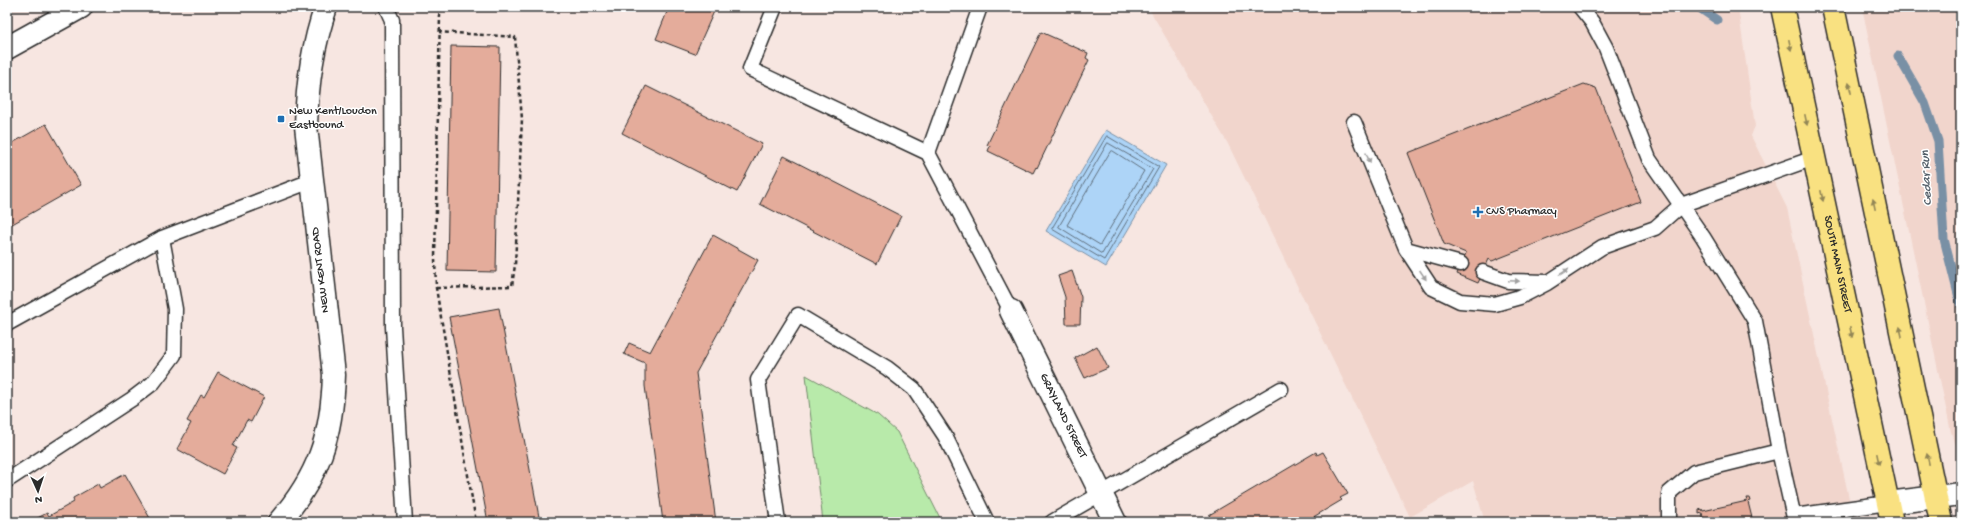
<svg xmlns="http://www.w3.org/2000/svg" width="1968" height="529" viewBox="0 0 1968 529" font-family="'Gochi Hand',sans-serif">
<rect width="100%" height="100%" fill="#f7e6e1"/>
<filter id="ink" filterUnits="userSpaceOnUse"><feTurbulence type="fractalNoise" baseFrequency=".025" numOctaves="2"/><feDisplacementMap in="SourceGraphic" scale="8" xChannelSelector="R" yChannelSelector="G"/><feConvolveMatrix kernelMatrix="1 2 1 2 8 2 1 2 1" color-interpolation-filters="sRGB"/></filter>
<g filter="url(#ink)">
<!-- built -->
<path fill="#f1d5cc" d="M1148 7H1738L1755 126 1751 136 1787 208 1854 522H1485L1473 481 1410 517 1228 144Z
M1862 7H1961V452L1956 445 1951 432Z"/>
<!-- green -->
<path fill="#b8eaaa" stroke="#728a6a" d="M806 375 878 415 897 432 942 522H823Z"/>
<!-- water -->
<path fill="#add4f7" stroke="#7990a5" d="M1106 130 1166 165 1106 267 1046 231Z"/>
<g fill="none" stroke-linecap="round" stroke-linejoin="round">
<!-- shore -->
<path stroke="#5f6f7d" stroke-width="1" d="M1107 136 1159 167 1104 260 1052 229Z
M1108 143 1153 169 1102 254 1059 227Z
M1113 151 1144 171 1100 245 1067 225 1110 152Z"/>
<!-- stream -->
<path stroke="#7990a5" stroke-width="9" d="M1698 7 1717 20
M1898 56 1925 103 1938 141 1944 239 1961 306"/>
</g>
<!-- building -->
<path fill="#e4ac9b" stroke="#2b2b2b" d="M669 7H716L695 54 656 39Z
M1041 32 1088 53 1086 58 1089 60 1037 168 1036 167 1033 173 988 151 990 146 987 145Z
M451 46 500 47 496 272 447 271Z
M1584 84 1596 88 1641 202 1492 261 1489 259 1478 283 1457 274 1466 253 1444 244 1408 153Z
M646 86 762 144 737 192 622 133Z
M46 124 81 185 7 227V146Z
M784 156 901 216 877 264 760 204Z
M713 235 758 260 696 373 716 522H663L645 386V363L624 354 629 343 650 352Z
M1072 271 1081 297 1080 324H1066L1065 297 1058 276Z
M499 308 540 522H488L449 317Z
M1097 346 1108 368 1085 378 1075 358Z
M218 372 264 397 251 422 247 420 233 446 237 448 223 474 177 449 191 423 187 421 201 395 204 397Z
M1316 452 1317 455 1323 452 1348 494 1340 498 1342 500 1305 522H1207L1206 521 1210 518 1209 515Z
M125 474 151 520 147 522H30L47 513 49 516 74 502 73 498 98 484 100 488Z
M1746 498H1750L1751 501 1748 502 1753 522H1704L1702 513 1699 514V510L1702 509 1703 511 1747 501Z"/>
<g fill="none" stroke-linecap="round" stroke-linejoin="round">
<defs>
<path id="lane" d="M386 7 392 20 393 327 405 522
M775 7 750 69 928 153 1011 311
M1580 7 1592 22 1606 48 1649 159 1703 237 1755 321 1779 451 1795 522
M1354 122 1406 249 1431 287 1460 301 1495 304 1520 297 1547 283 1602 247 1655 228 1681 205 1814 158
M928 153 980 7
M1406 249 1461 264
M1483 272 1508 281 1547 282
M7 324 162 238 311 181
M8 480 132 399 153 383 174 355 175 309 162 238
M1794 516 1888 503
M778 522 758 380 798 315 887 368 914 389 945 436 987 522
M1052 522 1281 389
M1669 522V493L1694 472 1779 451"/>
<g id="street">
<path d="M7 48 81 7"/>
<path id="s1" d="M1011 311 1115 522"/>
<path d="M1888 503 1961 494"/>
<path d="M279 522C319 476 332 436 334 375L306 126C307 84 312 47 326 7"/>
</g>
<g id="primary">
<path id="s2" d="M1782 7 1892 522"/>
<path d="M1833 7 1941 522"/>
</g>
</defs>
<!-- lane casing -->
<use href="#lane" stroke="#2b2b2b" stroke-width="17"/>
<!-- street casing -->
<use href="#street" stroke="#2b2b2b" stroke-width="25"/>
<!-- primary casing -->
<use href="#primary" stroke="#2b2b2b" stroke-width="25"/>
<!-- path -->
<path stroke="#2b2b2b" stroke-width="2.5" stroke-dasharray="4 3" stroke-linecap="butt" d="M440 14 435 258 436 288 476 522
M436 288 512 286 515 265 522 119 515 37 439 32"/>
<!-- lane -->
<use href="#lane" stroke="#fff" stroke-width="14"/>
<!-- street -->
<use href="#street" stroke="#fff" stroke-width="22"/>
<!-- primary -->
<use href="#primary" stroke="#f9e181" stroke-width="22"/>
</g>
<!-- one-way arrows -->
<defs><path id="oneway-solid" d="M-6-.8H1V-3.2L6.5 0L1 3.2V.8H-6Z"/></defs>
<g fill="#928656">
<use href="#oneway-solid" transform="translate(1790 45) rotate(78)"/>
<use href="#oneway-solid" transform="translate(1850 88) rotate(-102)"/>
<use href="#oneway-solid" transform="translate(1806 120) rotate(78)"/>
<use href="#oneway-solid" transform="translate(1822 196) rotate(78)"/>
<use href="#oneway-solid" transform="translate(1874 204) rotate(-102)"/>
<use href="#oneway-solid" transform="translate(1851 332) rotate(78)"/>
<use href="#oneway-solid" transform="translate(1901 332) rotate(-102)"/>
<use href="#oneway-solid" transform="translate(1878 459) rotate(78)"/>
<use href="#oneway-solid" transform="translate(1928 459) rotate(-102)"/>
</g>
<g fill="#a0a0a0">
<use href="#oneway-solid" transform="translate(1368 158) rotate(68)"/>
<use href="#oneway-solid" transform="translate(1564 272) rotate(-33)"/>
<use href="#oneway-solid" transform="translate(1423 275) rotate(56)"/>
<use href="#oneway-solid" transform="translate(1514 281) rotate(3)"/>
</g>
</g>
<!-- markers -->
<g fill="#1f6fb2" stroke="#fff" stroke-width="1.5">
<rect x="277" y="115" width="8" height="8" rx="2"/>
<path d="M1476 206h4v4h4v4h-4v4h-4v-4h-4v-4h4z"/>
</g>
<g text-anchor="middle" dominant-baseline="central" stroke-width="3" stroke-linejoin="round" paint-order="stroke">
<!-- poi labels -->
<g font-size="12" fill="#2b2b2b" stroke="#fff" text-anchor="start">
<text x="289" y="112">New Kent/Loudon<tspan x="289" dy="14">Eastbound</tspan></text>
<text x="1486" y="212">CVS Pharmacy</text>
</g>
<!-- street labels -->
<g font-size="12" fill="#2b2b2b" stroke="#fff">
<text stroke="none"><textPath href="#s2" startOffset="263">SOUTH MAIN STREET</textPath></text>
<text transform="translate(321 270) rotate(-97)">NEW KENT ROAD</text>
<text stroke="none"><textPath href="#s1" startOffset="117">GRAYLAND STREET</textPath></text>
</g>
<!-- water labels -->
<g font-size="13" font-style="italic" fill="#525e68" stroke="#fff">
<text transform="translate(1927 178) rotate(-93)">Cedar Run</text>
</g>
</g>
<!-- margin -->
<rect width="1968" height="529" fill="none" stroke="#fff" stroke-width="24"/>
<rect x="12" y="12" width="1944" height="505" fill="none" stroke="#2b2b2b" stroke-width="1.5" filter="url(#ink)"/>
<!-- north arrow -->
<g transform="translate(38 491) rotate(177)" stroke="#ffffff" stroke-width="3" paint-order="stroke">
<path d="M0-3L7 15L0 10L-7 15Z" fill="#2b2b2b"/>
<text y="-6" font-size="11" font-weight="bold" text-anchor="middle" fill="#2b2b2b">N</text>
</g>
</svg>
